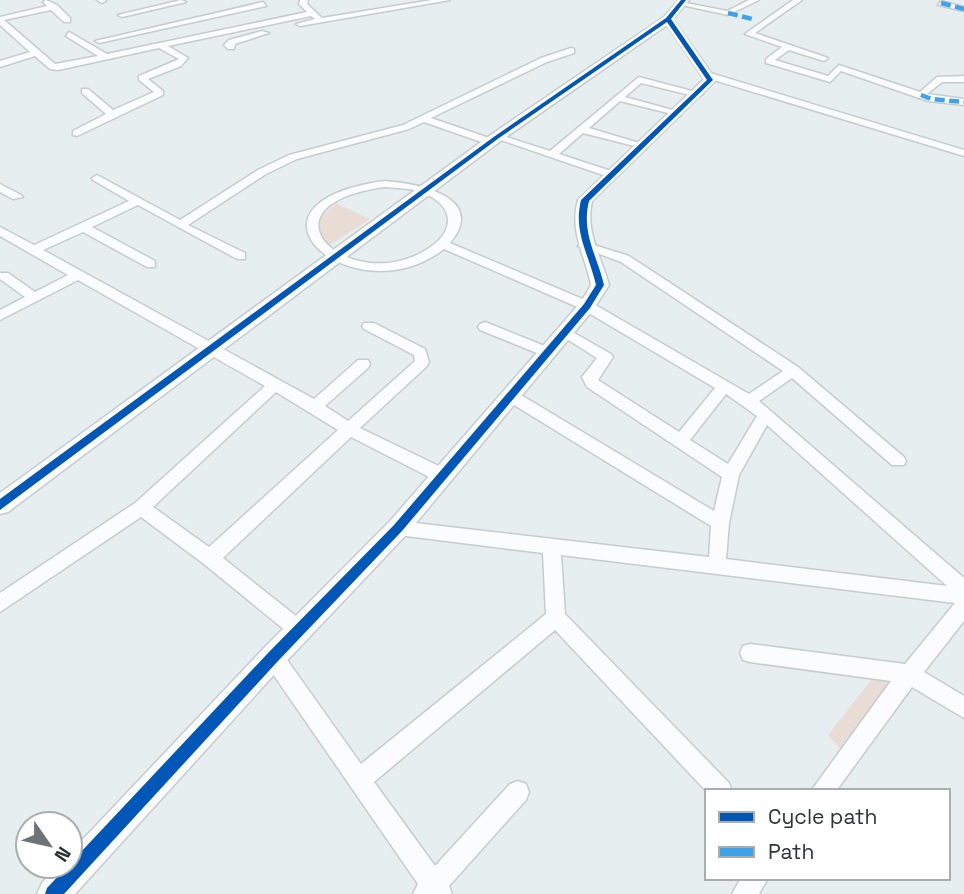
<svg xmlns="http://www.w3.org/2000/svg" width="964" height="894" viewBox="0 0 964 894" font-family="'Space Grotesk',sans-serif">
<rect width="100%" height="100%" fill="#e7eef0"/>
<!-- green -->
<path fill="#e9dcd4" d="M336 203 370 219 328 246 319 236 320 219Z
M871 680 897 683 843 752 828 735Z"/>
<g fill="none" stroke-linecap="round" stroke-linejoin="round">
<defs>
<path id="street" d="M46 0 57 5 70 18V22H64L51 10 4 20 55 64 98 56 66 36 69 32 107 54 307 12 299 4 300 0H308L307 4 322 18 432 0H450L300 26 296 24 315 19 311 16 168 46 188 58 181 66 148 79 163 91V95L77 136 73 135V131L106 114 82 93V89H88L113 110 154 92 139 80V76L179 59 159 48 58 70 50 69 35 56 0 67V61L30 52 0 25V17L47 6 43 2Z
M97 0H105L106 1 102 3Z
M181 0 186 2 122 17 118 15Z
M749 0H759L728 15 677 4 681 2 727 11Z
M793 0H802L755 33 828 58 824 61 789 50 775 60 828 76 839 65 920 92 937 77 964 76V82H942L927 94 964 99V105L928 101 841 71 830 82 766 63V59L782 47 745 34Z
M941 1 964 7V11L938 5Z
M263 2 266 6 99 43 95 41Z
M262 31 269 33 235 44 234 49H228L224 45 229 40Z
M571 48 574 49V53L547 62 431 118 495 140V144H487L424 122 409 129 297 159 266 174 188 225 245 253V259H237L138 205 92 227 155 261V267H147L83 232 43 250 314 399 358 360H368L370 364 368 368 325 406 348 421 415 361 414 355 364 329 362 326 364 323H374L425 349 429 362 427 366 360 428 447 470 449 475 447 480H435L351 437 223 558 306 624 309 630 306 636 299 639 292 636 204 564 141 517 0 612V593L135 503 265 386 78 280 0 320V310L25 297 0 279V273H8L35 292 68 275 0 236V227L34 245 129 201 93 180 92 178 97 175 180 220 258 170 289 155 403 125 541 58ZM276 392 338 430 209 547 153 507Z
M707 72 964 150V156L704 77V73Z
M639 77 703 94 698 97 641 83 625 97 680 112V116L620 101 589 128 646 145V149L583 133 559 154 614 172V176H606L492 137 497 134 550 151Z
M384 181C415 183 489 196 450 243L592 303 749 394 783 371 621 262 578 246 584 242 629 256 798 367 904 457 906 461 904 465H892L792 378 759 401 964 578V621L924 672 964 696V718L912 687 836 791H811L891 681 750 662 743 660 740 653 743 646 750 644 905 664 955 603 561 555 565 614 729 783 732 791 707 792 555 630 374 782 435 866 510 784 518 781 526 784 529 792 526 800 449 886 452 894H413L418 884 266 664 263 657 266 650 273 647 280 650 361 764 546 614 543 553 398 535 392 533 389 528 392 523 398 521 709 557 711 526 506 400 504 396 506 392H516L714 511 722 477 587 387 582 377 597 358 557 333 559 330H569L611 354 613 357 598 380 679 432 715 388 582 309 444 249C355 318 220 204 384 181ZM384 187C396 188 410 188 421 192 455 205 457 231 426 250 349 297 251 206 384 187ZM726 394 757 416 728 464 690 440ZM767 425 947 586 726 559 729 523 739 475Z
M0 184 21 195 23 197 13 199 0 192Z
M485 322 552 349 554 352 547 357 542 355 480 330 478 327 480 324Z
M741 878H768L759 894H732Z"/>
<path id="secondary" d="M679 0H689L673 19 716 80 592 201C585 232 601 256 609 285L593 310 406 535 282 666 75 894H37L42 883 57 866H70V853L264 648 390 521 581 302 591 285C585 255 569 231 578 200L704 79 667 25 502 140 8 512 0 514V493L492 134 664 17Z"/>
</defs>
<!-- street casing -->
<use href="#street" stroke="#c6cccd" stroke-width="3"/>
<!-- secondary casing -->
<use href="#secondary" stroke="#c6cccd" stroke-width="3"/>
<!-- street -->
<use href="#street" fill="#fbfcfd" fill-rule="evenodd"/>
<!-- secondary -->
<use href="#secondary" fill="#fbfcfd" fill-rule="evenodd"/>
<!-- quiet -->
<path stroke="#3ea3eb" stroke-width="4.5" stroke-dasharray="10 4.5" stroke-linecap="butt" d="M941 3 964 9
M728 13 756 20
M921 95 931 99 964 102"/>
<defs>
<path id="cycleway" d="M681 0H686L671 19 713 80 589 201C581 233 597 255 604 285L590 308 402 531 278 661 64 894H45L47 888 268 653 394 525 584 304 596 285C589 254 573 233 581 200L707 80 667 22 499 138 0 510V499L495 136 666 18Z"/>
</defs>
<!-- cycleway casing -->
<use href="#cycleway" stroke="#fff" stroke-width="5"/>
<!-- cycleway -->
<use href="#cycleway" fill="#0057b8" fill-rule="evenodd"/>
</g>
<!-- legend -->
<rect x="705" y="789" width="245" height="91" fill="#ffffff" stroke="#abadad" stroke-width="2"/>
<rect x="719" y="812" width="35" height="10" fill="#0057b8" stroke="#abadad" stroke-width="2"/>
<text x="768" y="824" font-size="21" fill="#2d3233">Cycle path</text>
<rect x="719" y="847" width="35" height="10" fill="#3ea3eb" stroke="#abadad" stroke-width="2"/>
<text x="768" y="859" font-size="21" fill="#2d3233">Path</text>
<!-- north arrow -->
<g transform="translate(49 845) rotate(124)"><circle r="33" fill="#ffffff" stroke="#abadad" stroke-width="2"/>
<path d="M0-5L12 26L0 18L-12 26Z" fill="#6e7475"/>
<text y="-10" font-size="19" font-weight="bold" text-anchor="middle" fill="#2d3233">N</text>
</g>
</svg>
